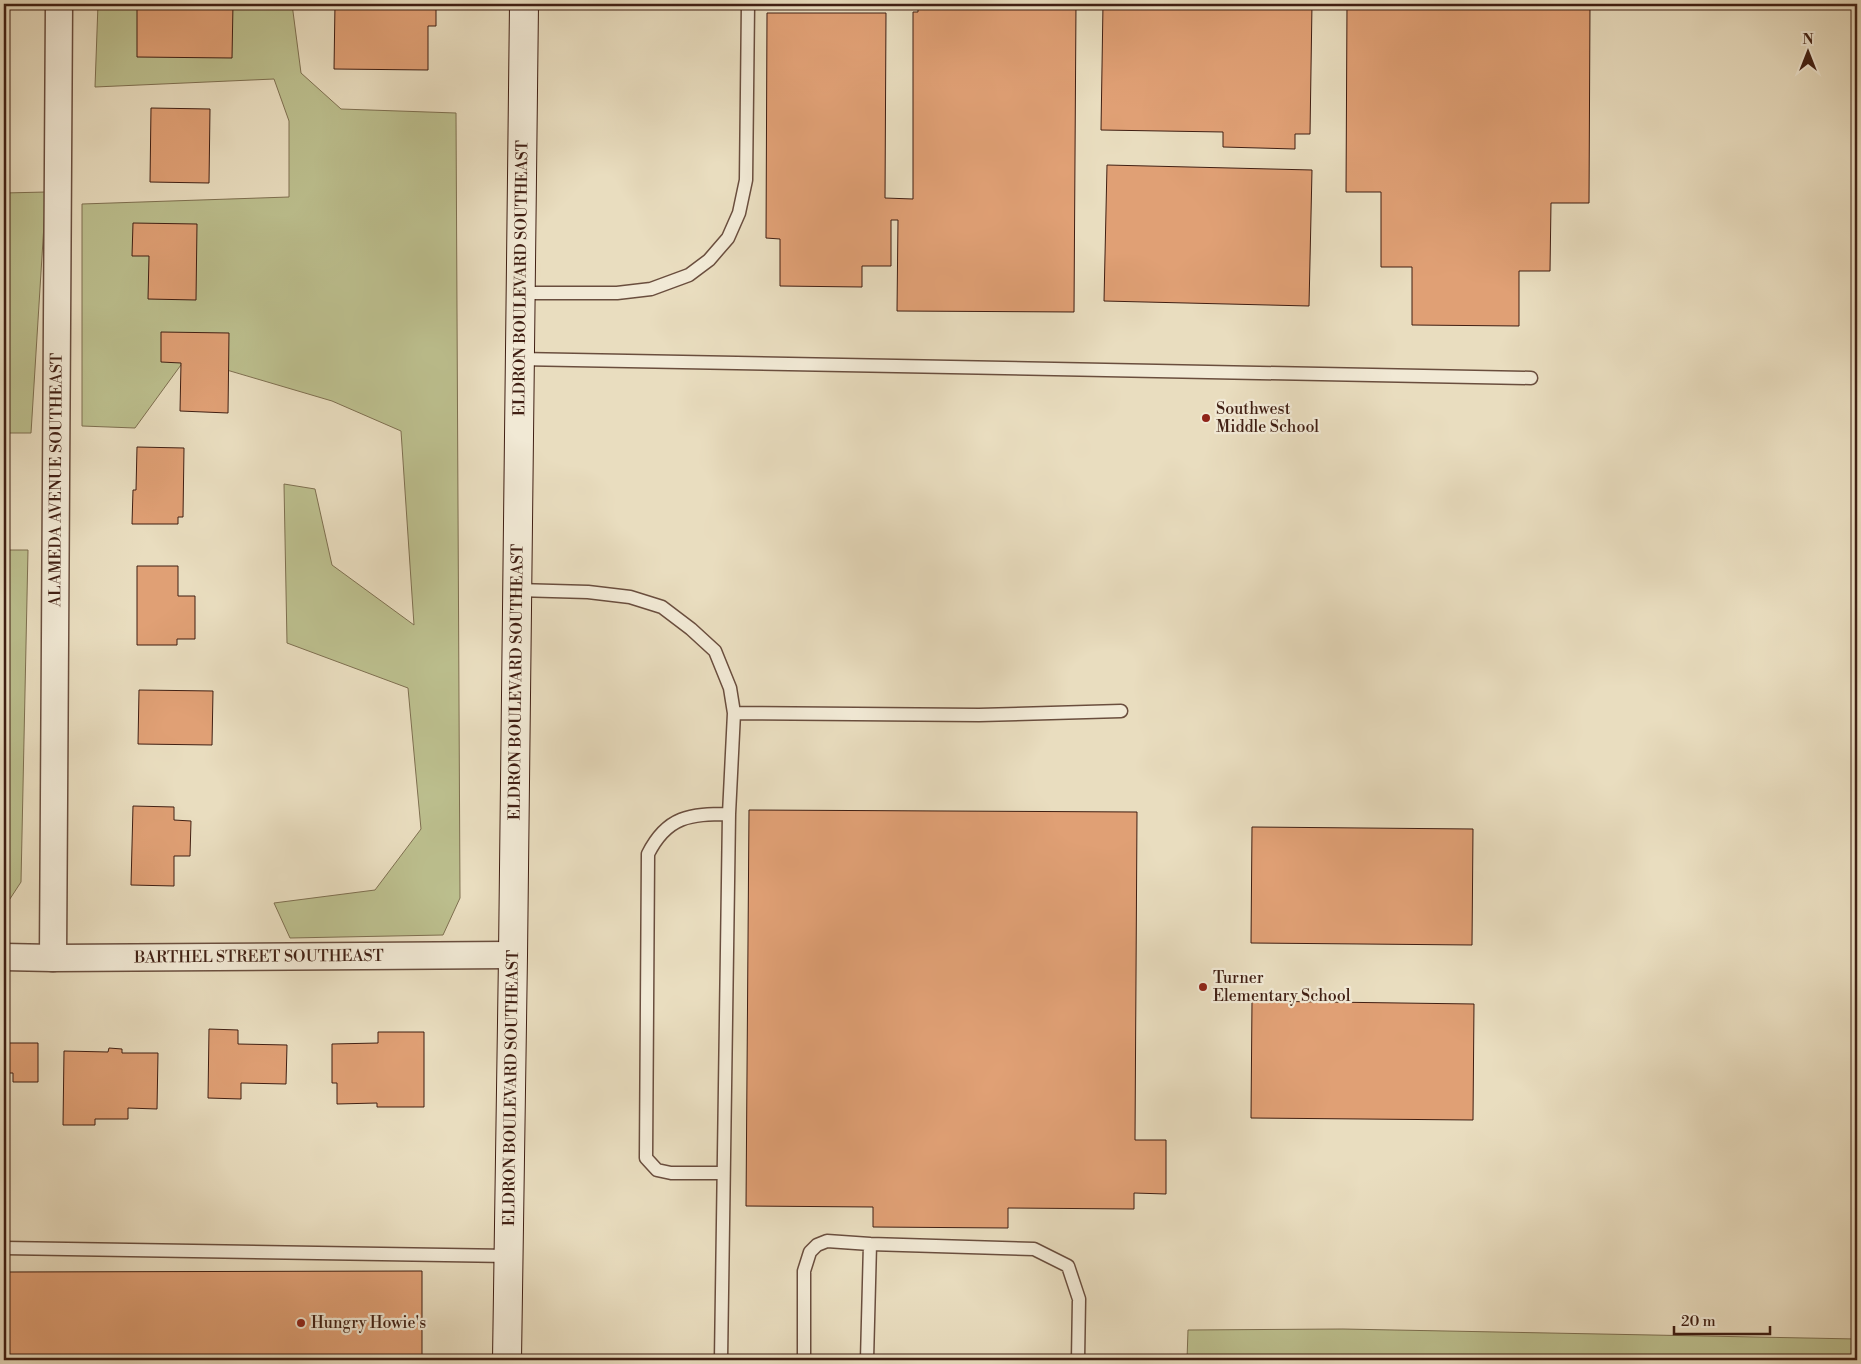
<svg xmlns="http://www.w3.org/2000/svg" width="1861" height="1364" viewBox="0 0 1861 1364" font-family="'Libre Bodoni',serif">
<rect width="100%" height="100%" fill="#e9ddbf"/>
<filter id="stains"><feTurbulence type="fractalNoise" baseFrequency=".004" numOctaves="4"/><feColorMatrix values="0 0 0 0 .2 0 0 0 0 .09 0 0 0 0 .02 0 0 0 .5 -.17"/></filter>
<radialGradient id="worn" r=".72"><stop offset=".6" stop-color="#630" stop-opacity="0"/><stop offset="1" stop-color="#630" stop-opacity=".3"/></radialGradient>
<!-- green -->
<path fill="#bcbf8e" stroke="#7e6f50" d="M98 4H292L301 73 341 109 456 113 460 898 443 935 290 938 274 903 375 890 421 829 408 688 287 643 284 484 315 489 332 565 414 625 401 431 332 401 186 358 135 428 82 426V204L289 197V121L274 79 95 87Z
M46 192 31 433H4V193Z
M4 550H28L21 882 4 908Z
M1343 1329 1857 1339V1360H1187L1188 1330Z"/>
<!-- building -->
<path fill="#e0a075" stroke="#401f13" d="M137 4H233L232 58 137 57Z
M335 4H436V26H428V70L334 69Z
M918 4H1076L1074 312 897 311 898 220H891V266H862V287L780 286V239L766 238 767 13H886L885 198 913 199V12H918Z
M1103 4H1312L1310 134H1295V149L1223 147V132L1101 130Z
M1347 4H1590L1589 203H1551L1550 271H1519V326L1412 325V267H1381V192H1346Z
M151 108 210 109 209 183 150 182Z
M1107 165 1312 170 1309 306 1104 301Z
M133 223 197 224 196 300 148 299 149 256H132Z
M161 332 229 333 228 413 180 411 181 363 161 362Z
M137 447 184 448 183 517H178V524H132L133 490H136Z
M137 566H178V596H195V639H177V645H137Z
M139 690 213 691 212 745 138 744Z
M133 806 174 807V820L191 821 190 856H174V886L131 885Z
M749 810 1137 812 1135 1140H1166V1194L1134 1193V1209L1008 1208V1228L873 1227V1207L746 1206Z
M1252 827 1473 829 1472 945 1251 943Z
M1252 1001 1474 1004 1473 1120 1251 1118Z
M209 1029 238 1030V1044L287 1045 286 1084 241 1083V1099L208 1098Z
M378 1032H424V1107H377V1103L337 1104V1083H332V1044L378 1043Z
M4 1043H38V1082H13V1073H4Z
M109 1048 122 1049V1053H158L157 1109 128 1108V1119H95V1125H63L64 1051 108 1052Z
M422 1271V1359L4 1360V1272Z"/>
<g fill="none" stroke-linecap="round" stroke-linejoin="round">
<defs>
<path id="lane" d="M521 293H617L651 289 689 275 709 260 728 238 739 213 746 180 748 4
M519 359 1531 378
M517 590 588 592 630 597 662 607 691 629 715 651 730 688 734 713 729 814 721 1360
M734 713 979 715 1121 711
M723 1173H671L657 1170 646 1158 648 854C667 816 690 814 729 814
M4 1248 509 1256
M804 1360V1271L810 1252 817 1245 827 1241 870 1244
M867 1360 870 1244 1034 1249 1068 1266 1079 1299 1078 1360"/>
<g id="street">
<path id="s1" d="M4 957 53 958 513 955"/>
<path id="s2" d="M53 958 59 4"/>
</g>
<g id="secondary">
<path id="s3" d="M507 1360 513 955 524 4"/>
</g>
</defs>
<!-- lane casing -->
<use href="#lane" stroke="#6a4e3e" stroke-width="15"/>
<!-- street casing -->
<use href="#street" stroke="#6a4e3e" stroke-width="29"/>
<!-- secondary casing -->
<use href="#secondary" stroke="#401f13" stroke-width="30"/>
<!-- lane -->
<use href="#lane" stroke="#f1e9d5" stroke-width="12"/>
<!-- street -->
<use href="#street" stroke="#f1e9d5" stroke-width="26"/>
<!-- secondary -->
<use href="#secondary" stroke="#f1e9d5" stroke-width="28"/>
</g>
<!-- markers -->
<g fill="#8f2418" stroke="#f1e9d5" stroke-width="2">
<circle cx="1206" cy="418" r="5"/>
<circle cx="1203" cy="987" r="5"/>
<circle cx="301" cy="1323" r="5"/>
</g>
<g text-anchor="middle" dominant-baseline="central" stroke-width="4.5" stroke-linejoin="round" paint-order="stroke">
<!-- street labels -->
<g font-size="16" fill="#401f13" stroke="#f1e9d5">
<text stroke="none"><textPath href="#s3" startOffset="1082">ELDRON BOULEVARD SOUTHEAST</textPath></text>
<text stroke="none"><textPath href="#s2" startOffset="478">ALAMEDA AVENUE SOUTHEAST</textPath></text>
<text stroke="none"><textPath href="#s3" startOffset="678">ELDRON BOULEVARD SOUTHEAST</textPath></text>
<text stroke="none"><textPath href="#s1" startOffset="255">BARTHEL STREET SOUTHEAST</textPath></text>
<text stroke="none"><textPath href="#s3" startOffset="272">ELDRON BOULEVARD SOUTHEAST</textPath></text>
</g>
<!-- poi labels -->
<g font-size="16" fill="#401f13" stroke="#f1e9d5" text-anchor="start">
<text x="1216" y="409">Southwest<tspan x="1216" dy="18">Middle School</tspan></text>
<text x="1213" y="978">Turner<tspan x="1213" dy="18">Elementary School</tspan></text>
<text x="311" y="1323">Hungry Howie's</text>
</g>
</g>
<!-- margin -->
<rect width="1861" height="1364" fill="none" stroke="#e9ddbf" stroke-width="20"/>
<rect x="5" y="5" width="1851" height="1354" fill="none" stroke="#401f13" stroke-width="2.5"/>
<rect x="10" y="10" width="1841" height="1344" fill="none" stroke="#401f13"/>
<!-- north arrow -->
<g transform="translate(1808 52)" stroke="#f1e9d5" stroke-width="4" paint-order="stroke">
<path d="M0-4L9 19L0 12L-9 19Z" fill="#401f13"/>
<text y="-8" font-size="14" font-weight="bold" text-anchor="middle" fill="#401f13">N</text>
</g>
<!-- scale -->
<path d="M1674 1326v8h96v-8" fill="none" stroke="#401f13" stroke-width="2.5"/>
<text x="1681" y="1326" font-size="15" fill="#401f13" stroke="#f1e9d5" stroke-width="4" paint-order="stroke">20 m</text>
<rect width="100%" height="100%" filter="url(#stains)"/>
<rect width="100%" height="100%" fill="url(#worn)"/>
</svg>
